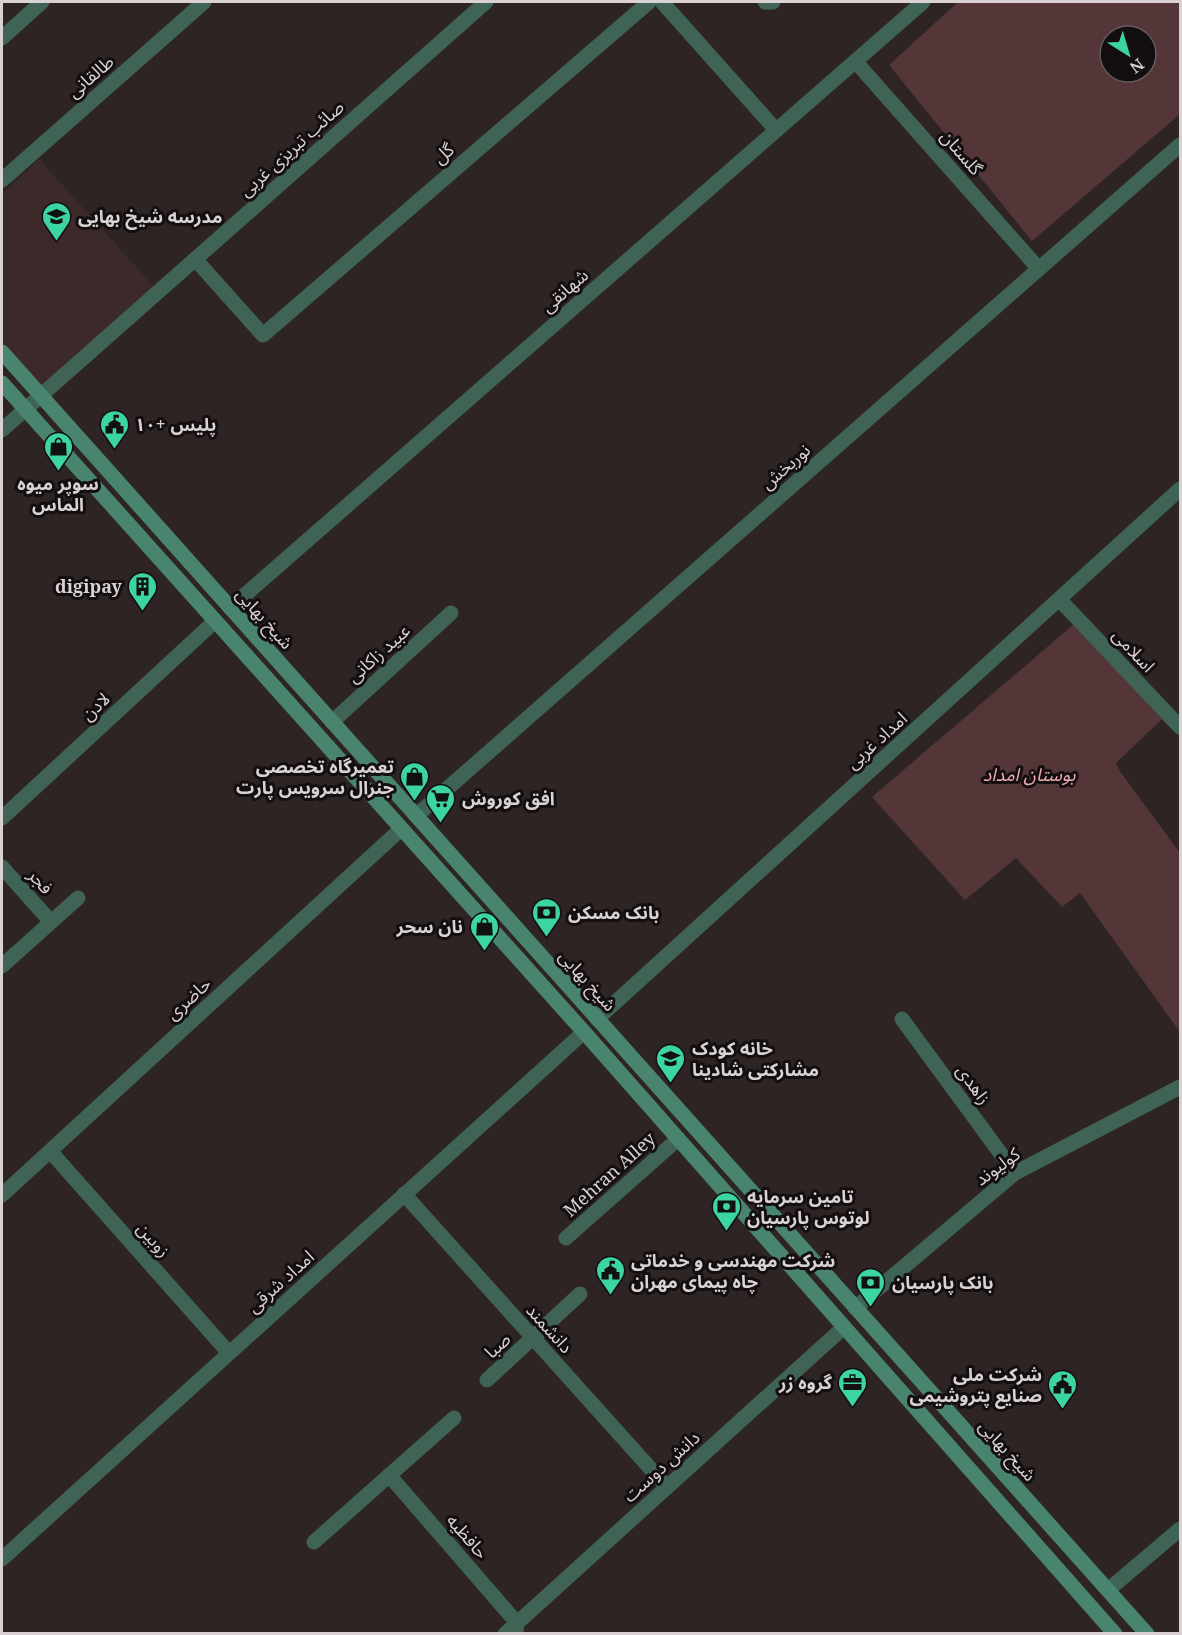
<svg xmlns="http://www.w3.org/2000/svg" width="1182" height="1635" viewBox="0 0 1182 1635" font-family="'Noto Serif','Noto Sans Arabic',serif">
<rect width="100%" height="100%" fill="#2e2424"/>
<!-- built -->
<path fill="#3c2a2b" d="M39 159 156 289 40 392 2 348V194Z"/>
<!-- green -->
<path fill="#543638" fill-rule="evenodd" d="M958 2H1180V114L1032 241 889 65ZM1110 36H1146V72H1110Z
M1074 624 1162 719 1116 763 1119 770 1180 853V1032L1080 893 1062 907 1016 858 965 900 872 797Z"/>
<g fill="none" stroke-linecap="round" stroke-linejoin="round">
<!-- minor -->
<path stroke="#3f6354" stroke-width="15" d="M662 2 776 130
M765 2H773
M2 38 42 2
M855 61 1039 269
M2 180 204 2
M195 259 263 335 649 2
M1059 599 1180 727
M230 608 923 2
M332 722 451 613
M416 816 1180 145
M2 818 214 622
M2 867 51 922
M2 966 78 898
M597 1019 1180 489
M902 1019 1015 1173
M50 1151 229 1353
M404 1194 667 1487
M2 1195 401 829
M566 1238 678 1139
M855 1308 1015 1173 1180 1087
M487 1380 580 1294
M389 1475 517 1623 516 1631
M314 1542 454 1418
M2 1559 584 1032
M1108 1590 1180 1529
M505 1634 844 1327"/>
<!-- tertiary -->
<path stroke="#3f6354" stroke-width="15" d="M2 430 486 2"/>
<!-- secondary -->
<path stroke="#49856e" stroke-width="15" d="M2 352 1147 1634
M2 383 584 1032 1115 1634"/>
</g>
<!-- icons -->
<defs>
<symbol id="school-pin" viewBox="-11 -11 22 30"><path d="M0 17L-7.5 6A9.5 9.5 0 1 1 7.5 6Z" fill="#3dd4a3" stroke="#130e0f"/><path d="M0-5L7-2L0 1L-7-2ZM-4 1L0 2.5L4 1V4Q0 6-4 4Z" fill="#111"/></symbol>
<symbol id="civic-pin" viewBox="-11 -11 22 30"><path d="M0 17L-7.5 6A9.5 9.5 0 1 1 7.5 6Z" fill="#3dd4a3" stroke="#130e0f"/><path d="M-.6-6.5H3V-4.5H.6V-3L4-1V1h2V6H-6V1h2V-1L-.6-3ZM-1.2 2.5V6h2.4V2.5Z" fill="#111"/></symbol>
<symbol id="shop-pin" viewBox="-11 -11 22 30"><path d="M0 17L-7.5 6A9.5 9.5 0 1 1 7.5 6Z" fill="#3dd4a3" stroke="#130e0f"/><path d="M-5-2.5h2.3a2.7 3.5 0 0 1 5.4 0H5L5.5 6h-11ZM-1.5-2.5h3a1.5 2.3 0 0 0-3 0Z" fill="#111"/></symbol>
<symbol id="building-pin" viewBox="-11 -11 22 30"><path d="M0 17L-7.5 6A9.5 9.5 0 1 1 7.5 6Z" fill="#3dd4a3" stroke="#130e0f"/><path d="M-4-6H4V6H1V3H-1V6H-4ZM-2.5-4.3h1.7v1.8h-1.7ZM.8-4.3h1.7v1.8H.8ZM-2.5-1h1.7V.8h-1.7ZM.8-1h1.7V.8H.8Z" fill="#111"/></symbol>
<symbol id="supermarket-pin" viewBox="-11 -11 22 30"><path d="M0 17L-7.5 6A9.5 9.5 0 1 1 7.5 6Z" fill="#3dd4a3" stroke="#130e0f"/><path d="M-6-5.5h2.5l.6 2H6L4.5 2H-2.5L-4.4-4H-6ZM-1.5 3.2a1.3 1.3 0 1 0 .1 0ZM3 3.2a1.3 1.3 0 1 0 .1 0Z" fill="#111"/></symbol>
<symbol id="bank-pin" viewBox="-11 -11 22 30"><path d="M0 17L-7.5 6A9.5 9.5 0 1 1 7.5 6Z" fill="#3dd4a3" stroke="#130e0f"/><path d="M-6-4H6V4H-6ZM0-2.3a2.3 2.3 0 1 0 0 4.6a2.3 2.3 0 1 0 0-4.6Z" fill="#111"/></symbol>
<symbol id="office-pin" viewBox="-11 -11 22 30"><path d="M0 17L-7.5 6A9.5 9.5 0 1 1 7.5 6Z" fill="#3dd4a3" stroke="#130e0f"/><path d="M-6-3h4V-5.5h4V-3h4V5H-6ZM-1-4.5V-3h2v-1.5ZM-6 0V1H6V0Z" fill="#111"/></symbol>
</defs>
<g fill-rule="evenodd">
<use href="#school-pin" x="40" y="200" width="33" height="45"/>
<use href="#civic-pin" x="98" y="408" width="33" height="45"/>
<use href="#shop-pin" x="42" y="430" width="33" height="45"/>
<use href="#building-pin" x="126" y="570" width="33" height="45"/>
<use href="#shop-pin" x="398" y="760" width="33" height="45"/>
<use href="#supermarket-pin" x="424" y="782" width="33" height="45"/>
<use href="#bank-pin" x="530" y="896" width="33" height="45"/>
<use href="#shop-pin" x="468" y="910" width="33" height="45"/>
<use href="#school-pin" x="654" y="1042" width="33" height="45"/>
<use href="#bank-pin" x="710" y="1190" width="33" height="45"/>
<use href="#civic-pin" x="594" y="1254" width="33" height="45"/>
<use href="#bank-pin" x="854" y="1266" width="33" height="45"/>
<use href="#office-pin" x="836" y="1366" width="33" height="45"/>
<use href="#civic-pin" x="1046" y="1368" width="33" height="45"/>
</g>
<g text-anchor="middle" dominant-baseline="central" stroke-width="6" stroke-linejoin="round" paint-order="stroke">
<!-- street labels -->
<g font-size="18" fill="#dad2d2" stroke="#130e0f">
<text transform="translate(90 76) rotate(-41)">طالقانی</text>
<text transform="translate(291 148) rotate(-42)">صائب تبریزی غربی</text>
<text transform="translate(962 152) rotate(49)">گلستان</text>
<text transform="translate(443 153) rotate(-41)">گل</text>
<text transform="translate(564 290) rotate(-41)">شهانقی</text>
<text transform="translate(785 466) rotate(-41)">نوربخش</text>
<text transform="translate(265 618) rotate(48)">شیخ بهایی</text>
<text transform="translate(1134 650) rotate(47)">اسلامی</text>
<text transform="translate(378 653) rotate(-42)">عبید زاکانی</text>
<text transform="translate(95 706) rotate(-43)">لادن</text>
<text transform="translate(876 740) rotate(-42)">امداد غربی</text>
<text transform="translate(41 881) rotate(48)">فجر</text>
<text transform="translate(588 980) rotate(48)">شیخ بهایی</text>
<text transform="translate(188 998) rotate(-42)">حاضری</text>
<text transform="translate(974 1084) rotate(54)">زاهدی</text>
<text transform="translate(997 1166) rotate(-36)">کولیوند</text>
<text transform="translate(609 1174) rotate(-42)">Mehran Alley</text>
<text transform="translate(154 1239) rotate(48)">زوبین</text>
<text transform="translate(280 1281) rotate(-42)">امداد شرقی</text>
<text transform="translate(550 1328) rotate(48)">دانشمند</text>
<text transform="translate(497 1345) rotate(-43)">صبا</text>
<text transform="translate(1008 1450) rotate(48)">شیخ بهایی</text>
<text transform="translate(661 1466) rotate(-42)">دانش دوست</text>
<text transform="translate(468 1536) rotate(49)">حافظیه</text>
</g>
<!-- poi labels -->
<g font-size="18" font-weight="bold" fill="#dad2d2" stroke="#130e0f" text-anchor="start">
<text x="78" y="216">مدرسه شیخ بهایی</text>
<text x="135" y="424">پلیس +۱۰</text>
<text x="58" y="483" text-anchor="middle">سوپر میوه<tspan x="58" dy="21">الماس</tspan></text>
<text x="122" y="586" text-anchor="end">digipay</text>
<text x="394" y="766" text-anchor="end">تعمیرگاه تخصصی<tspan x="394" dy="21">جنرال سرویس پارت</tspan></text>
<text x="462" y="798">افق کوروش</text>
<text x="568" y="912">بانک مسکن</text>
<text x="463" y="926" text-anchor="end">نان سحر</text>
<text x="692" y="1048">خانه کودک<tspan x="692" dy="21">مشارکتی شادینا</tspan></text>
<text x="747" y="1196">تامین سرمایه<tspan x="747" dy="21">لوتوس پارسیان</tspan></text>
<text x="631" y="1260">شرکت مهندسی و خدماتی<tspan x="631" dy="21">چاه پیمای مهران</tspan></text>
<text x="892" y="1282">بانک پارسیان</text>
<text x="1042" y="1374" text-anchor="end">شرکت ملی<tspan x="1042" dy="21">صنایع پتروشیمی</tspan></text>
<text x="832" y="1382" text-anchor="end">گروه زر</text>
</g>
<!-- park labels -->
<g font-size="18" font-style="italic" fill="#efacb1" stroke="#130e0f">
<text x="1029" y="774">بوستان امداد</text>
</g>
</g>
<!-- border -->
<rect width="1182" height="1635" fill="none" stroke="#dad2d2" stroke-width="6"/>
<!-- north arrow -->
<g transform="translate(1128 54) rotate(143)"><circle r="28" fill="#130e0f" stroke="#635c5d" stroke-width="1.5"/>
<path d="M0-4.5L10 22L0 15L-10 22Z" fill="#3dd4a3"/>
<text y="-9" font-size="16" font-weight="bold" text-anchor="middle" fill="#dad2d2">N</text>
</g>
</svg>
